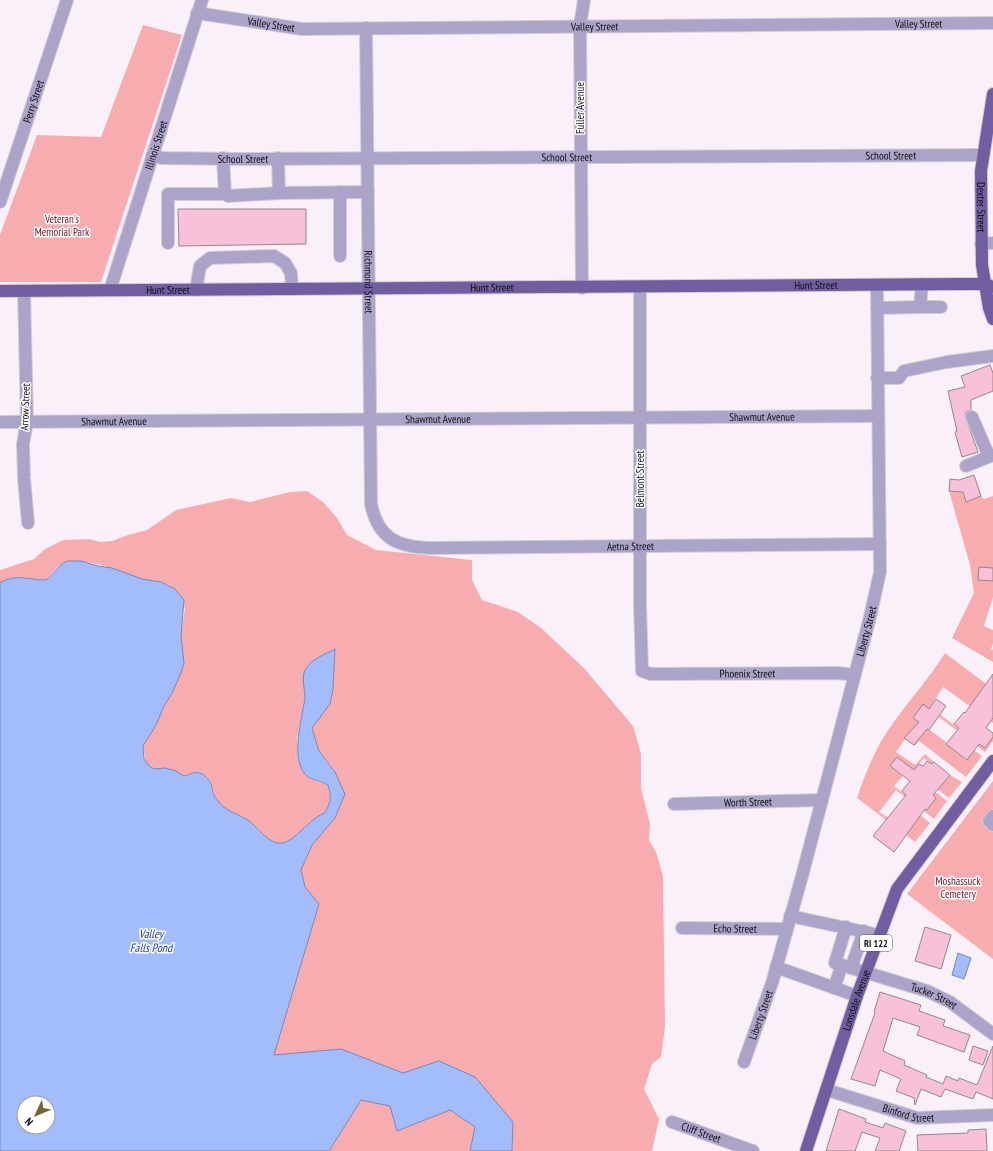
<svg xmlns="http://www.w3.org/2000/svg" width="993" height="1151" viewBox="0 0 993 1151" font-family="'PT Sans Narrow',sans-serif">
<rect width="100%" height="100%" fill="#f9f0fa"/>
<!-- green -->
<path fill="#f7adaf" d="M143 25 182 35 101 282H0V235L37 135 101 137Z
M307 491 323 502 337 518 347 535 376 550 472 560V580L482 600 518 612 541 628 584 668 633 726 641 754V788L650 824 649 840 656 852 663 876 665 1027 661 1057 652 1064 644 1089 659 1119 652 1151H512L513 1122 439 1061 403 1073 341 1049 273 1055 319 904 305 887 301 870 312 845 335 818V771L319 751 312 728 330 704 304 673 305 697 297 739 300 765 310 779 328 785C332 796 331 805 323 814 310 818 294 843 281 843 267 844 257 825 246 819 236 813 225 811 218 801 209 791 216 781 202 774 195 771 190 775 184 776 174 770 167 769 155 769L146 764 143 746 156 725 164 706 172 693 184 663 181 636 185 608 169 585C160 582 151 582 141 579 119 572 84 554 61 565 55 567 52 576 46 580 29 579 16 573 0 583V570L34 559 45 549 63 540 89 539 100 542 112 541 128 535 147 530 176 510 231 498 250 502 290 492Z
M949 491 963 492 967 501 981 496 984 499 993 496V597L984 626 993 630V643L991 649 993 650V662L952 638 974 593 970 565Z
M945 653 993 689V723L943 687 930 707 985 748 993 737V741L985 752 923 705 913 718 945 741 946 744 966 760 974 750 982 756 966 777 919 741 915 746 905 739 896 752 915 765 925 754 934 762 932 764 924 758 916 768 940 787 950 775 962 782 949 798 897 758 890 766 903 776 894 786 926 810 936 798 917 783 919 779 947 801 934 819 896 790 879 812 889 818 912 808 930 823 915 842 857 798C866 771 878 742 896 719 913 696 930 677 945 653Z
M993 781V959L907 894Z
M361 1100 391 1106 397 1131 450 1110 475 1127 470 1151H329Z"/>
<!-- water -->
<path fill="#a2bcfc" stroke="#7688b5" fill-rule="evenodd" d="M67 561H81L98 566 112 568 142 579 161 582 175 589 184 600 181 636 184 663 181 673 172 693 164 706 156 725 143 746 144 759 150 767 155 769 165 768 176 771 184 776C190 775 195 770 202 774 217 783 208 791 218 801 225 811 236 813 246 819 257 825 267 844 281 843 294 843 310 818 323 814 331 805 332 796 328 785 320 780 310 781 304 773 291 755 302 718 305 698 305 690 302 681 304 673 308 660 324 655 335 649L333 689 330 704 312 728 319 751 335 772 345 794 335 818 312 845 301 870 305 887 319 904 274 1055 341 1049 403 1073 439 1061 475 1077 513 1122 512 1151H470L475 1127 450 1110 397 1131 390 1106 361 1100 329 1151H0V583C16 573 29 580 46 580 54 575 57 566 67 561ZM24 1103H48V1127H24Z
M958 953 971 958 964 979 952 975Z"/>
<!-- building -->
<path fill="#f8c0d9" stroke="#93878c" d="M178 209H306V244L179 246Z
M990 365 993 373V391L971 400V410L966 412 965 416 978 452 962 457 955 432 957 431 948 391 965 387 961 376Z
M974 475 981 496 966 502 963 492 949 491 950 479 959 480Z
M979 567 993 568V581L978 580Z
M993 674V718L986 728 993 733V737L985 748 979 744 967 760 946 744 959 728 954 724 964 712 965 713Z
M936 699 946 706 929 730 927 729 914 745 904 738 919 722 913 718 923 704 929 709Z
M897 757 914 770 919 764 923 766 927 761 932 764 934 762 950 775 933 795 936 798 927 810 925 809 894 852 873 836 906 795 902 791 910 781 890 766Z
M925 927 951 935 941 969 915 961Z
M880 992 921 1005 919 1011 945 1020 943 1026 970 1035 964 1052 917 1035 920 1027 893 1018 883 1051 905 1061 904 1065 927 1075 926 1077 943 1084 946 1076 958 1081 959 1078 977 1085 993 1046V1099L976 1092 973 1099 945 1089 941 1097 921 1089 915 1105 914 1098 896 1091 901 1079 880 1070 875 1086 851 1079 875 1013 874 1012Z
M973 1046 988 1051 983 1065 969 1060Z
M839 1109 866 1119 865 1122 883 1128 885 1123 906 1131 899 1151H875L880 1138 862 1132 855 1151H826Z
M986 1129 987 1151H918L917 1135 968 1133V1130Z"/>
<g fill="none" stroke-linecap="round" stroke-linejoin="round">
<defs>
<g id="minor">
<path id="s1" d="M197 13 302 29 993 23"/>
<path id="s2" d="M366 28 371 504C378 538 397 547 430 548L880 544"/>
<path id="s3" d="M152 156 163 158 237 159 983 155"/>
<path d="M223 158 225 194"/>
<path d="M278 158 279 193"/>
<path d="M340 192V256"/>
<path id="s4" d="M0 202 67 0"/>
<path d="M168 243V194H225L228 196 279 193 368 192"/>
<path d="M981 244 993 243"/>
<path id="s5" d="M640 287V605L642 671 651 674 838 673 854 675"/>
<path d="M582 288 580 26 584 0"/>
<path id="s6" d="M110 290 202 0"/>
<path d="M196 290 200 266 210 258 274 256 285 263 291 273 292 289"/>
<path d="M24 291 27 422 23 444 24 478 28 523"/>
<path d="M920 307H941"/>
<path d="M877 308 920 307 922 284"/>
<path d="M877 378H899L904 371 947 362 993 356"/>
<path d="M972 417 989 456"/>
<path id="s7" d="M0 422 877 416"/>
<path d="M966 466 993 455"/>
<path id="s8" d="M674 804 822 800"/>
<path d="M993 816 989 821 993 825"/>
<path d="M790 916 879 935"/>
<path id="s9" d="M846 927 835 963 927 991 950 1002 993 1034"/>
<path id="s10" d="M682 928 787 929"/>
<path d="M776 967 857 996"/>
<path d="M851 968 864 931"/>
<path d="M834 988 842 965"/>
<path id="s11" d="M744 1062 772 983 802 876 870 617 880 572 877 285"/>
<path id="s12" d="M827 1090 917 1118 993 1115"/>
<path id="s13" d="M672 1122 753 1151"/>
</g>
<g id="major">
<path id="s14" d="M993 94 981 171 982 265 989 308 993 319"/>
<path id="s15" d="M0 291 962 284H985L993 287"/>
<path id="s16" d="M806 1151 857 996 897 889 993 761"/>
</g>
</defs>
<!-- minor casing -->
<use href="#minor" stroke="#d4ccd5" stroke-width="14"/>
<!-- major casing -->
<use href="#major" stroke="#d4ccd5" stroke-width="14"/>
<!-- minor -->
<use href="#minor" stroke="#aba3c8" stroke-width="12"/>
<!-- major -->
<use href="#major" stroke="#705ea0" stroke-width="12"/>
</g>
<g text-anchor="middle" dominant-baseline="central" stroke-width="3" stroke-linejoin="round" paint-order="stroke">
<!-- shield labels -->
<rect fill="#fff" stroke="#585658" stroke-width="1" x="860" y="935" width="32" height="16" rx="3"/>
<g font-size="10" font-weight="bold" fill="#100d10">
<text x="876" y="943">RI 122</text>
</g>
<!-- street labels -->
<g font-size="11" fill="#100d10" stroke="#fff">
<text stroke="none"><textPath href="#s1" startOffset="723">Valley Street</textPath></text>
<text stroke="none"><textPath href="#s1" startOffset="75">Valley Street</textPath></text>
<text stroke="none"><textPath href="#s1" startOffset="399">Valley Street</textPath></text>
<text stroke="none"><textPath href="#s4" startOffset="106">Perry Street</textPath></text>
<text transform="translate(580 108) rotate(-90)">Fuller Avenue</text>
<text stroke="none"><textPath href="#s6" startOffset="152">Illinois Street</textPath></text>
<text stroke="none"><textPath href="#s3" startOffset="739">School Street</textPath></text>
<text stroke="none"><textPath href="#s3" startOffset="415">School Street</textPath></text>
<text stroke="none"><textPath href="#s3" startOffset="91">School Street</textPath></text>
<text stroke="none"><textPath href="#s14" startOffset="114">Dexter Street</textPath></text>
<text stroke="none"><textPath href="#s2" startOffset="254">Richmond Street</textPath></text>
<text stroke="none"><textPath href="#s15" startOffset="816">Hunt Street</textPath></text>
<text stroke="none"><textPath href="#s15" startOffset="492">Hunt Street</textPath></text>
<text stroke="none"><textPath href="#s15" startOffset="168">Hunt Street</textPath></text>
<text transform="translate(25 407) rotate(-88)">Arrow Street</text>
<text stroke="none"><textPath href="#s7" startOffset="762">Shawmut Avenue</textPath></text>
<text stroke="none"><textPath href="#s7" startOffset="438">Shawmut Avenue</textPath></text>
<text stroke="none"><textPath href="#s7" startOffset="114">Shawmut Avenue</textPath></text>
<text transform="translate(640 479) rotate(-90)">Belmont Street</text>
<text stroke="none"><textPath href="#s2" startOffset="758">Aetna Street</textPath></text>
<text stroke="none"><textPath href="#s11" startOffset="448">Liberty Street</textPath></text>
<text stroke="none"><textPath href="#s5" startOffset="490">Phoenix Street</textPath></text>
<text stroke="none"><textPath href="#s8" startOffset="74">Worth Street</textPath></text>
<text stroke="none"><textPath href="#s10" startOffset="53">Echo Street</textPath></text>
<text stroke="none"><textPath href="#s9" startOffset="142">Tucker Street</textPath></text>
<text stroke="none"><textPath href="#s16" startOffset="159">Lonsdale Avenue</textPath></text>
<text stroke="none"><textPath href="#s11" startOffset="50">Liberty Street</textPath></text>
<text stroke="none"><textPath href="#s12" startOffset="85">Binford Street</textPath></text>
<text stroke="none"><textPath href="#s13" startOffset="31">Cliff Street</textPath></text>
</g>
<!-- park labels -->
<g font-size="11" fill="#6a1221" stroke="#fff">
<text x="62" y="219">Veteran's<tspan x="62" dy="13">Memorial Park</tspan></text>
<text x="958" y="881">Moshassuck<tspan x="958" dy="13">Cemetery</tspan></text>
</g>
<!-- water labels -->
<g font-size="12" font-style="italic" fill="#27419b" stroke="#fff">
<text x="151" y="933">Valley<tspan x="151" dy="14">Falls Pond</tspan></text>
</g>
</g>
<!-- north arrow -->
<g transform="translate(36 1115) rotate(226)"><circle r="19" fill="#ffffff" stroke="#9f9e9f"/>
<path d="M0-3L7 15L0 10L-7 15Z" fill="#6f6733"/>
<text y="-6" font-size="11" font-weight="bold" text-anchor="middle" fill="#100d10">N</text>
</g>
</svg>
